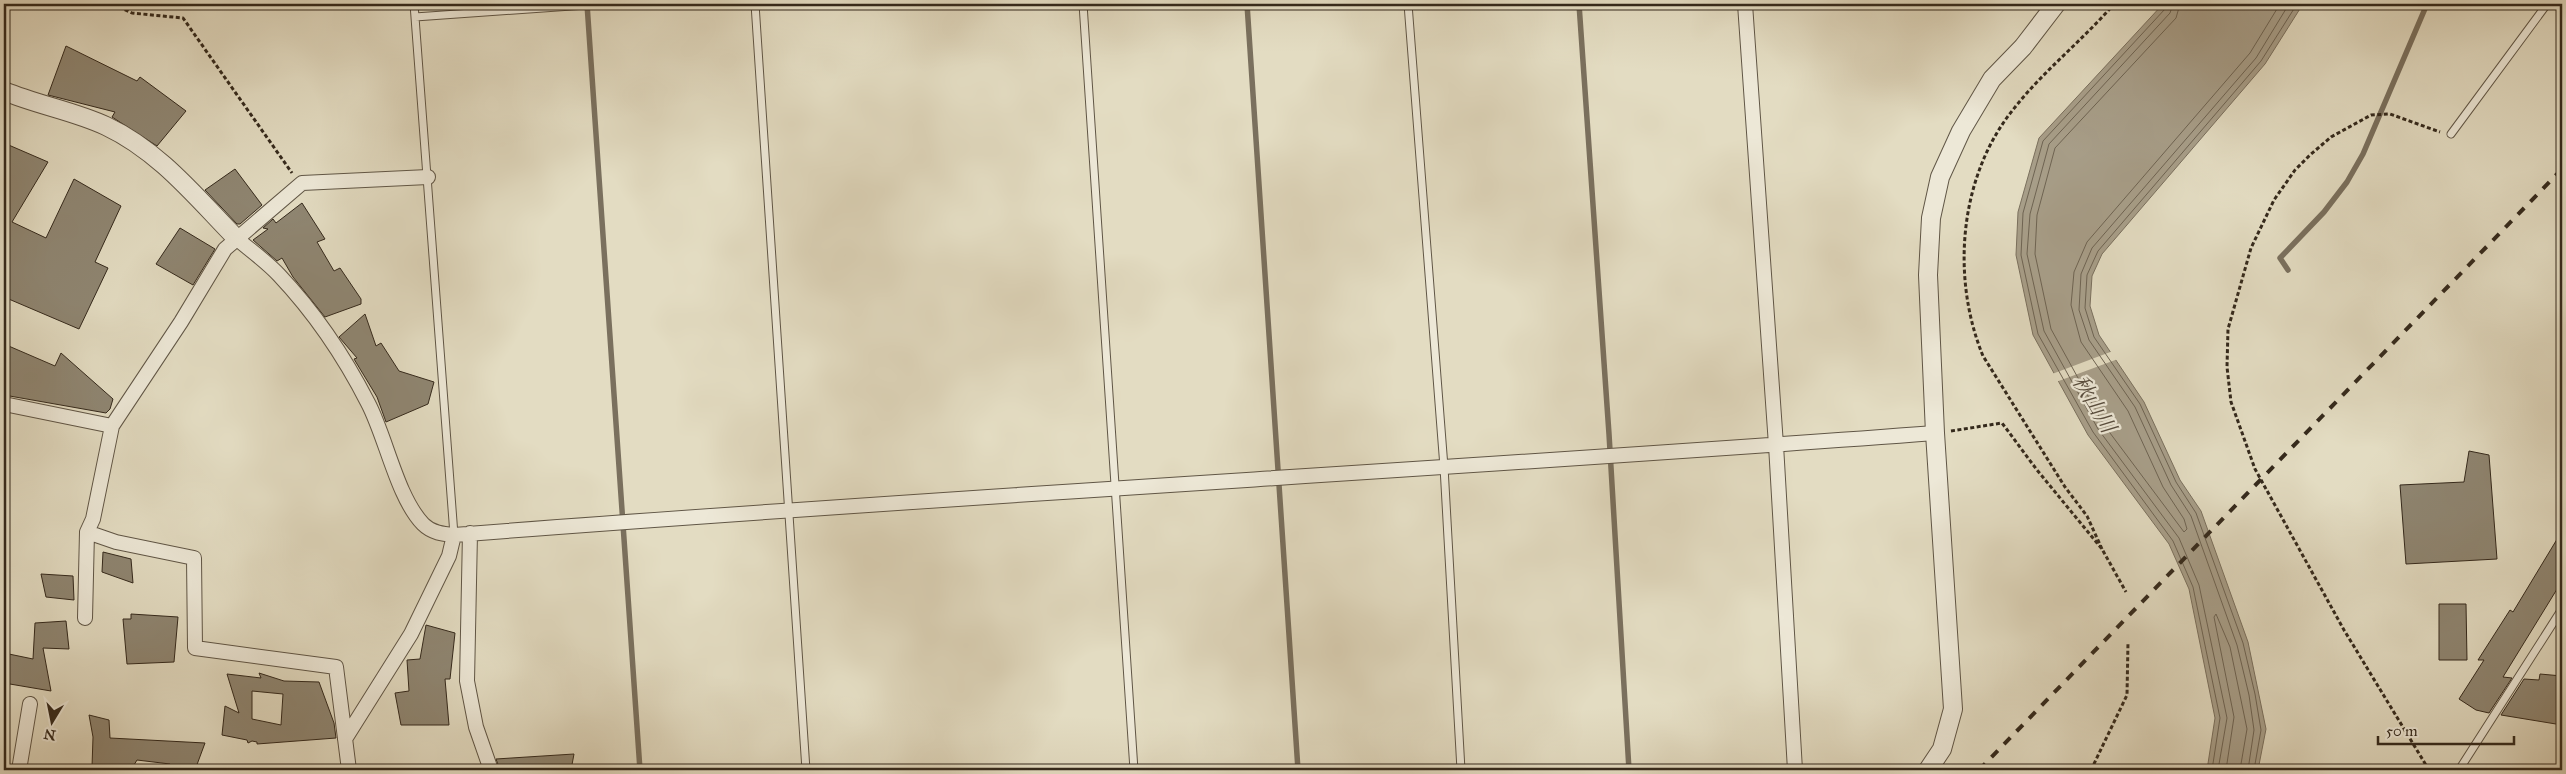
<svg xmlns="http://www.w3.org/2000/svg" width="2566" height="774" viewBox="0 0 2566 774" font-family="'IM FELL Great Primer','Noto Serif JP',serif">
<rect width="100%" height="100%" fill="#e3dcc2"/>
<filter id="stains"><feTurbulence type="fractalNoise" baseFrequency=".004" numOctaves="4"/><feColorMatrix values="0 0 0 0 .2 0 0 0 0 .09 0 0 0 0 .02 0 0 0 .5 -.17"/></filter>
<radialGradient id="worn" r=".72"><stop offset=".6" stop-color="#630" stop-opacity="0"/><stop offset="1" stop-color="#630" stop-opacity=".3"/></radialGradient>
<!-- water -->
<path fill="#a89f8a" stroke="#7a705e" d="M2163 4H2303L2265 64 2102 254 2092 276 2090 306 2099 335 2144 402 2180 480 2201 511 2248 642 2266 729 2258 770H2207L2215 718 2189 589 2169 544 2088 435 2033 335 2016 255 2018 212 2039 138Z"/>
<!-- pier -->
<path fill="#e3dcc2" d="M2113 351 2118 359 2056 382 2052 374Z"/>
<g fill="none" stroke-linecap="round" stroke-linejoin="round">
<!-- shore -->
<path stroke="#6e6453" stroke-width="1" d="M2167 4 2165 9 2043 141 2023 213 2021 255 2038 334 2093 432 2173 541 2193 587 2220 718 2212 770
M2173 4 2170 13 2049 144 2030 214 2027 254 2044 331 2098 429 2179 538 2199 585 2227 718 2218 770
M2180 4 2176 18 2055 148 2037 215 2035 254 2051 329 2104 425 2184 532 2187 529 2184 519 2163 487 2128 411 2081 342 2071 305 2074 272 2087 242 2250 53 2280 4
M2226 770 2234 717 2214 617 2216 614 2230 647 2247 729 2240 770
M2248 770 2254 730 2249 695 2237 645 2191 516 2171 485 2135 407 2089 340 2079 310 2081 274 2092 248 2256 58 2289 4
M2254 770 2261 730 2255 694 2243 643 2196 513 2176 482 2140 404 2094 337 2085 308 2087 275 2098 251 2261 61 2297 4"/>
<!-- stream -->
<path stroke="#7a705e" stroke-width="5.5" d="M587 4 640 770
M1247 4 1298 770
M1579 4 1609 434 1629 770
M2288 270 2280 258 2324 212 2347 182 2363 154 2427 4"/>
</g>
<!-- building -->
<path fill="#8f8672" stroke="#34291c" fill-rule="evenodd" d="M66 46 137 81 140 77 186 111 157 146 112 117 115 112 48 95Z
M4 143 48 162 12 222 46 238 74 179 121 206 95 262 108 268 79 329 4 297Z
M235 169 262 205 240 224H237L205 190Z
M302 203 325 239 317 242 334 271 340 268 361 299V304L325 317 293 277 282 258 277 261 253 240 268 229 263 228 273 219 276 223Z
M180 228 215 249 193 285 156 264Z
M365 314 376 346 381 343 399 371 434 382 428 404 386 422 377 397 354 359 357 358 339 337Z
M4 344 55 366 61 353 113 399 110 409 106 413 4 395Z
M2469 451 2489 455 2497 559 2406 564 2400 485 2464 482Z
M2562 531V581L2503 677 2512 678 2489 713 2476 710 2459 699 2484 660H2478L2510 610 2513 612Z
M103 552 131 559 133 583 102 572Z
M41 574 73 576 74 600 46 597Z
M2439 604H2466L2467 660H2439Z
M131 614 178 617 174 662 127 664 123 619H131Z
M66 621 69 649 43 648 51 691 4 683V653L33 659 35 623Z
M426 625 455 633 450 679H445L449 725H401L395 693 409 691 407 660 420 659Z
M259 673 284 681 319 682 334 723 336 738 257 744V742L252 741 248 743 247 740 222 735 225 706 239 713 227 674 261 678ZM252 691 283 694 281 725 252 719Z
M2540 674 2562 676V725L2501 715 2524 679 2539 680Z
M89 715 109 720 110 738 205 743 195 770H170V764L137 760 131 770H106L92 767 93 737Z
M574 754 571 770H500L496 759Z"/>
<g fill="none" stroke-linecap="round" stroke-linejoin="round">
<defs>
<path id="service" d="M414 4 454 535
M755 4 806 770
M1083 4 1134 770
M1408 4 1444 467 1461 770
M415 17 600 4
M2451 134 2547 4
M2459 770 2562 609"/>
<path id="minor" d="M1745 4 1776 445 1795 770
M236 238C250 250 266 261 279 275 314 312 345 358 368 403 386 437 397 497 423 524 432 533 443 534 454 535 948 496 1442 470 1935 433
M4 404 112 426 181 322 225 249 302 183 428 177
M87 532 116 542 194 558 195 648 336 667 349 770
M470 533 467 681 476 727 491 770
M85 618 87 532 93 519 112 426
M345 739 411 634 449 556 454 535
M19 770 30 704"/>
<path id="tertiary" d="M4 91C37 105 74 111 106 126 159 151 195 196 236 238
M1928 770 1942 749 1953 709 1935 433 1928 275 1931 218 1940 177 1961 131 1992 79 2023 47 2056 4"/>
</defs>
<!-- service casing -->
<use href="#service" stroke="#605646" stroke-width="9"/>
<!-- minor casing -->
<use href="#minor" stroke="#605646" stroke-width="16"/>
<!-- tertiary casing -->
<use href="#tertiary" stroke="#605646" stroke-width="20"/>
<!-- path -->
<path stroke="#34291c" stroke-width="3" stroke-dasharray="4 2.5" stroke-linecap="butt" d="M113 4 132 13 183 18 292 173
M1951 431 2002 423 2037 470 2102 549 2126 592
M2102 549 2087 516 2065 487 1983 356C1951 278 1959 178 2012 111 2042 72 2082 41 2114 4
M2091 770 2127 695 2128 642
M2429 770 2344 630 2255 469 2231 402 2227 367 2228 329 2251 248 2274 200 2295 170 2310 155 2331 137 2371 115 2390 114 2440 132"/>
<!-- service -->
<use href="#service" stroke="#ede8d7" stroke-width="7"/>
<!-- minor -->
<use href="#minor" stroke="#ede8d7" stroke-width="14"/>
<!-- tertiary -->
<use href="#tertiary" stroke="#ede8d7" stroke-width="18"/>
<!-- rail -->
<path stroke="#34291c" stroke-width="4" stroke-dasharray="9 9" stroke-linecap="butt" d="M1979 770 2562 169"/>
</g>
<g text-anchor="middle" dominant-baseline="central" stroke-width="4.5" stroke-linejoin="round" paint-order="stroke">
<!-- water labels -->
<g font-size="21" font-style="italic" fill="#574c3d" stroke="#ede8d7">
<text transform="translate(2094 404) rotate(59)">秋山川</text>
</g>
</g>
<!-- margin -->
<rect width="2566" height="774" fill="none" stroke="#e3dcc2" stroke-width="20"/>
<rect x="5" y="5" width="2556" height="764" fill="none" stroke="#34291c" stroke-width="2.5"/>
<rect x="10" y="10" width="2546" height="754" fill="none" stroke="#34291c"/>
<!-- north arrow -->
<g transform="translate(52 722) rotate(190)" stroke="#ede8d7" stroke-width="4" paint-order="stroke">
<path d="M0-4L9 19L0 12L-9 19Z" fill="#34291c"/>
<text y="-8" font-size="14" font-weight="bold" text-anchor="middle" fill="#34291c">N</text>
</g>
<!-- scale -->
<path d="M2378 736v8h136v-8" fill="none" stroke="#34291c" stroke-width="2.5"/>
<text x="2386" y="736" font-size="15" fill="#34291c" stroke="#ede8d7" stroke-width="4" paint-order="stroke">50 m</text>
<rect width="100%" height="100%" filter="url(#stains)"/>
<rect width="100%" height="100%" fill="url(#worn)"/>
</svg>
